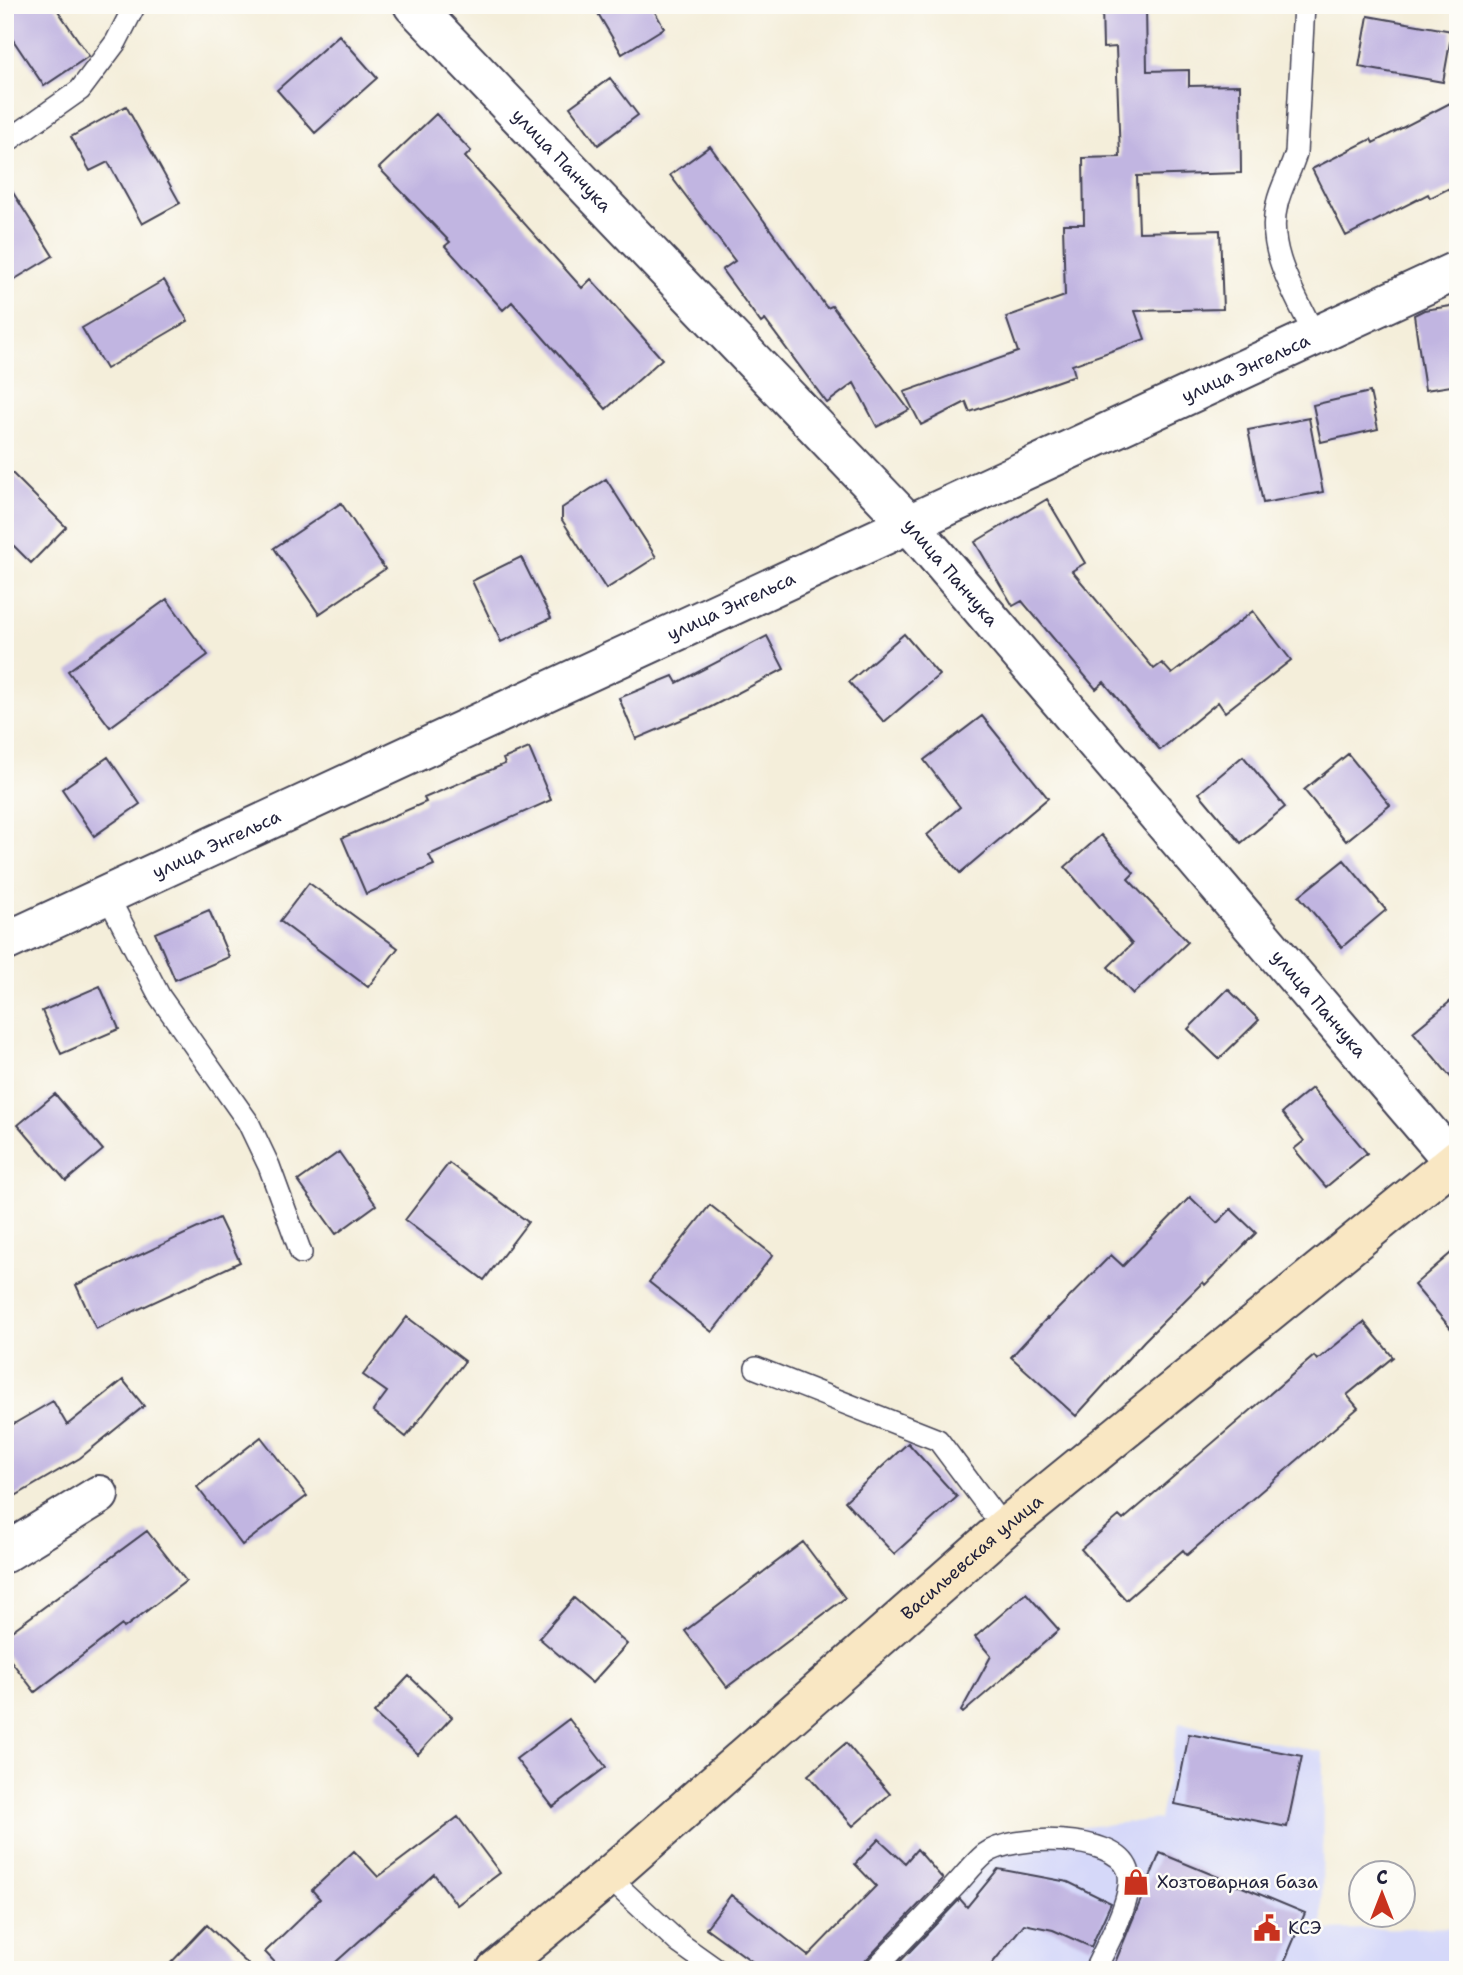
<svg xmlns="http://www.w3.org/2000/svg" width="1463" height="1975" viewBox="0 0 1463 1975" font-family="'Shantell Sans',sans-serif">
<rect width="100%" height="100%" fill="#fdfcf7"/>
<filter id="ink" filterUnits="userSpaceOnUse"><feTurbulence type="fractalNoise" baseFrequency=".0143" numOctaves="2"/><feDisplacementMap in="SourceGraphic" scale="14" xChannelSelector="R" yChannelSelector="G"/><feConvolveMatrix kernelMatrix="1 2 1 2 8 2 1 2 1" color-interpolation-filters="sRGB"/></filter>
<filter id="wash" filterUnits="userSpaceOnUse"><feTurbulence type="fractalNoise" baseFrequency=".00686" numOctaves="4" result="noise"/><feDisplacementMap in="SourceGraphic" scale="28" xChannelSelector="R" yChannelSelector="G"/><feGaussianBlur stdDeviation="1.57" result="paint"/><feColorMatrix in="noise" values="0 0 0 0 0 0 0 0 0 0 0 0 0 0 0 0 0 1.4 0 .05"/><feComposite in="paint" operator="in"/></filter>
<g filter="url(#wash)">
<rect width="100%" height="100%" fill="#f4eeda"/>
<!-- built -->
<path fill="#d5d8f9" d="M1179 1723 1323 1752 1322 1930 1458 1927V1970H893L980 1838 1159 1819Z"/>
<g id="blocks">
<!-- building -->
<path fill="#c1b5e1" d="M5 5H54L89 56 44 86 5 28Z
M593 5H651L664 28 622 54Z
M1102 5H1146L1147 71 1189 70V86L1240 85 1241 173 1137 176 1139 232 1220 230 1223 309 1135 311 1145 339 1072 365 1075 375 970 412 966 402 921 425 904 392 1018 352 1006 317 1065 296 1063 224H1084L1083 158 1120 157 1116 47 1103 48Z
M1368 16 1452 31 1443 82 1359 67Z
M339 35 377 78 315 133 277 90Z
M610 78 638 115 598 145 570 107Z
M1458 99V184L1430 198 1428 194 1346 236 1312 169 1371 139 1373 143Z
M126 106 180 203 142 224 108 162 90 171 71 137Z
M436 114 471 151 465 157 582 288 591 279 662 359 606 409 512 302 503 310 445 246 450 242 379 168Z
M710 146 827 308 832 306 909 410 877 427 854 383 827 403 765 320 761 323 722 270 735 261 670 175Z
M5 180 53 256 5 285Z
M164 280 188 321 106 369 82 328Z
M1458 305V385L1425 390 1414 315 1424 310Z
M1370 392 1378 429 1321 442 1313 405Z
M1309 418 1323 492 1263 503 1248 430Z
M5 466 66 527 31 563 5 537Z
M606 479 656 557 606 589 562 520V508Z
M1047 499 1085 563 1072 571 1154 669 1162 663 1172 674 1253 611 1291 660 1225 712 1218 702 1160 750 1104 682 1096 689 1022 601 1013 606 975 542Z
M341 503 385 569 319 614 274 548Z
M521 557 551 618 501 642 472 581Z
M167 599 208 655 110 727 68 671Z
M904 634 939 675 884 722 849 682Z
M767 636 784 669 709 708 636 739 619 698 673 676 677 683Z
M982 716 1048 798 960 873 927 835 960 807 924 760Z
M529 748 551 800 429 855 434 865 366 894 342 838 426 802 424 798 505 764 503 759Z
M1348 754 1390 805 1346 841 1304 790Z
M1243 756 1285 807 1241 843 1199 793Z
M108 757 140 804 94 836 62 789Z
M1101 835 1134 873 1128 879 1188 942 1133 994 1108 967 1132 944 1065 867Z
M1344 860 1386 910 1342 947 1299 896Z
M309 883 398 948 368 987 280 921Z
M209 910 229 957 175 980 155 933Z
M100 986 119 1029 61 1054 42 1011Z
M1228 989 1259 1020 1219 1059 1188 1029Z
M1458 995V1086L1413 1032Z
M1312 1088 1367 1153 1326 1187 1294 1149 1304 1141 1282 1113Z
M55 1094 103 1150 66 1181 18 1125Z
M339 1152 376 1205 336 1234 298 1181Z
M449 1163 528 1222 484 1280 405 1220Z
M1190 1197 1217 1223 1231 1209 1256 1233 1205 1285 1203 1282 1144 1341 1076 1416 1011 1357 1047 1318 1048 1319 1111 1255 1123 1266Z
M710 1205 773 1255 712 1332 649 1282Z
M219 1218 240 1262 96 1329 76 1285Z
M1458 1247V1337L1414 1285Z
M407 1317 465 1361 406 1437 373 1411 387 1392 363 1375Z
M1364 1322 1393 1357 1347 1395 1358 1408 1187 1555 1183 1550 1126 1600 1081 1549 1119 1516 1123 1520 1314 1356 1317 1360Z
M123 1380 144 1406 80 1458 5 1502V1429L53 1401 67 1425Z
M261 1437 307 1496 242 1545 197 1487Z
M908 1443 957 1497 894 1554 845 1501Z
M147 1531 186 1581 124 1628 122 1625 35 1692 5 1653V1636Z
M803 1542 845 1598 727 1687 685 1631Z
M1026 1593 1059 1630 963 1713 961 1711 991 1656 975 1637Z
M574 1598 627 1644 592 1683 539 1638Z
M409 1676 452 1717 418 1754 374 1713Z
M569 1719 606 1767 553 1807 516 1759Z
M1189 1734 1302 1756 1287 1827 1175 1804Z
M846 1743 890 1794 853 1826 808 1775Z
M458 1817 500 1873 457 1905 434 1874 327 1970H282L265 1952 320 1899 312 1890 354 1851 378 1877Z
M879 1839 905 1863 917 1849 943 1879 865 1961 861 1970H764L706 1928 731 1895 808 1956 876 1886 855 1864Z
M1160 1853 1305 1913 1281 1970H1112Z
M998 1869 1068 1882 1111 1903 1091 1947 1053 1930 1024 1924 987 1970H892L960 1899 967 1907Z
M207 1925 254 1970H164Z"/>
</g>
</g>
<g filter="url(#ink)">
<use href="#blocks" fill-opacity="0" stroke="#424153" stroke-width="2"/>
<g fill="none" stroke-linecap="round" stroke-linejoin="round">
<defs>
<path id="service" d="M1304 5 1296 153C1291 171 1281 186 1277 204 1265 251 1296 295 1315 336
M5 143 80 90 116 42 135 5
M107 895 160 997 248 1122 269 1166 301 1253
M756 1368 938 1440 1004 1528
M608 1877 679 1943 717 1970
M874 1970C900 1943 926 1916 952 1889 963 1878 973 1864 985 1854 1011 1834 1115 1833 1128 1870 1136 1895 1106 1946 1095 1970"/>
<g id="minor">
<path id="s1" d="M413 5 910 525 1458 1167"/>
<path id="s2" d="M5 942 1458 270"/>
<path d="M5 1553 99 1495"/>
</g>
<g id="secondary">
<path id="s3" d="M496 1970 608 1877 1004 1528 1458 1158"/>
</g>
</defs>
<!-- service casing -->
<use href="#service" stroke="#424153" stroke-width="24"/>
<!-- minor casing -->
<use href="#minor" stroke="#424153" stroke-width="42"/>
<!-- secondary casing -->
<use href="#secondary" stroke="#424153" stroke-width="42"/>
<!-- service -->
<use href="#service" stroke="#fff" stroke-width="21"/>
<!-- minor -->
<use href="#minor" stroke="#fff" stroke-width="38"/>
<!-- secondary -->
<use href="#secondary" stroke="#f9e7c3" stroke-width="38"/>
</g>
</g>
<!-- icons -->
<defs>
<symbol id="shop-bare" viewBox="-9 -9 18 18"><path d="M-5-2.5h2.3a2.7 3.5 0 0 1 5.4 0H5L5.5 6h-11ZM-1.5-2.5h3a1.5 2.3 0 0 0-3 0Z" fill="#c8321e" stroke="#fdfcf7" stroke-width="2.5" paint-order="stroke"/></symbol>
<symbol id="civic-bare" viewBox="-9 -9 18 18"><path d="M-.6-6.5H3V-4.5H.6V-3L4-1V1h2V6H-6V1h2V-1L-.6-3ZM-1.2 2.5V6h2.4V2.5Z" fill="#c8321e" stroke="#fdfcf7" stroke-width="2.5" paint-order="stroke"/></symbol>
</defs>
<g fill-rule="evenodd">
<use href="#shop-bare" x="1117" y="1863" width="38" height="38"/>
<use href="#civic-bare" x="1248" y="1909" width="38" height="38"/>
</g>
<g text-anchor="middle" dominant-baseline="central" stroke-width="5" stroke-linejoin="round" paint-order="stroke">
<!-- street labels -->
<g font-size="18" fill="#22223b" stroke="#fdfcf7">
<text stroke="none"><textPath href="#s1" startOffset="215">улица Панчука</textPath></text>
<text stroke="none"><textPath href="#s2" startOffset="1367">улица Энгельса</textPath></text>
<text stroke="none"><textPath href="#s1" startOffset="782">улица Панчука</textPath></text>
<text stroke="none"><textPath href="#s2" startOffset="800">улица Энгельса</textPath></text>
<text stroke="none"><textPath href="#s2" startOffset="233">улица Энгельса</textPath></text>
<text stroke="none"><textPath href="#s1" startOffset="1349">улица Панчука</textPath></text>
<text stroke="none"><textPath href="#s3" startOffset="630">Васильевская улица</textPath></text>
</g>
<!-- poi labels -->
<g font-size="18" fill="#22223b" stroke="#fdfcf7" text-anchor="start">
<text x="1157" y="1882">Хозтоварная база</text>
<text x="1288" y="1928">КСЭ</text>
</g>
</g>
<!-- margin -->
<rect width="1463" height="1975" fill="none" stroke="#fdfcf7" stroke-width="28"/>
<!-- north arrow -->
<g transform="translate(1382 1894)"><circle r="33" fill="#fdfcf7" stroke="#a5a5ac" stroke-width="2"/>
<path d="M0-5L12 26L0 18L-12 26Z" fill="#c8321e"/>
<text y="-10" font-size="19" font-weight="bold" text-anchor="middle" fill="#22223b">С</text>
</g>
</svg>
